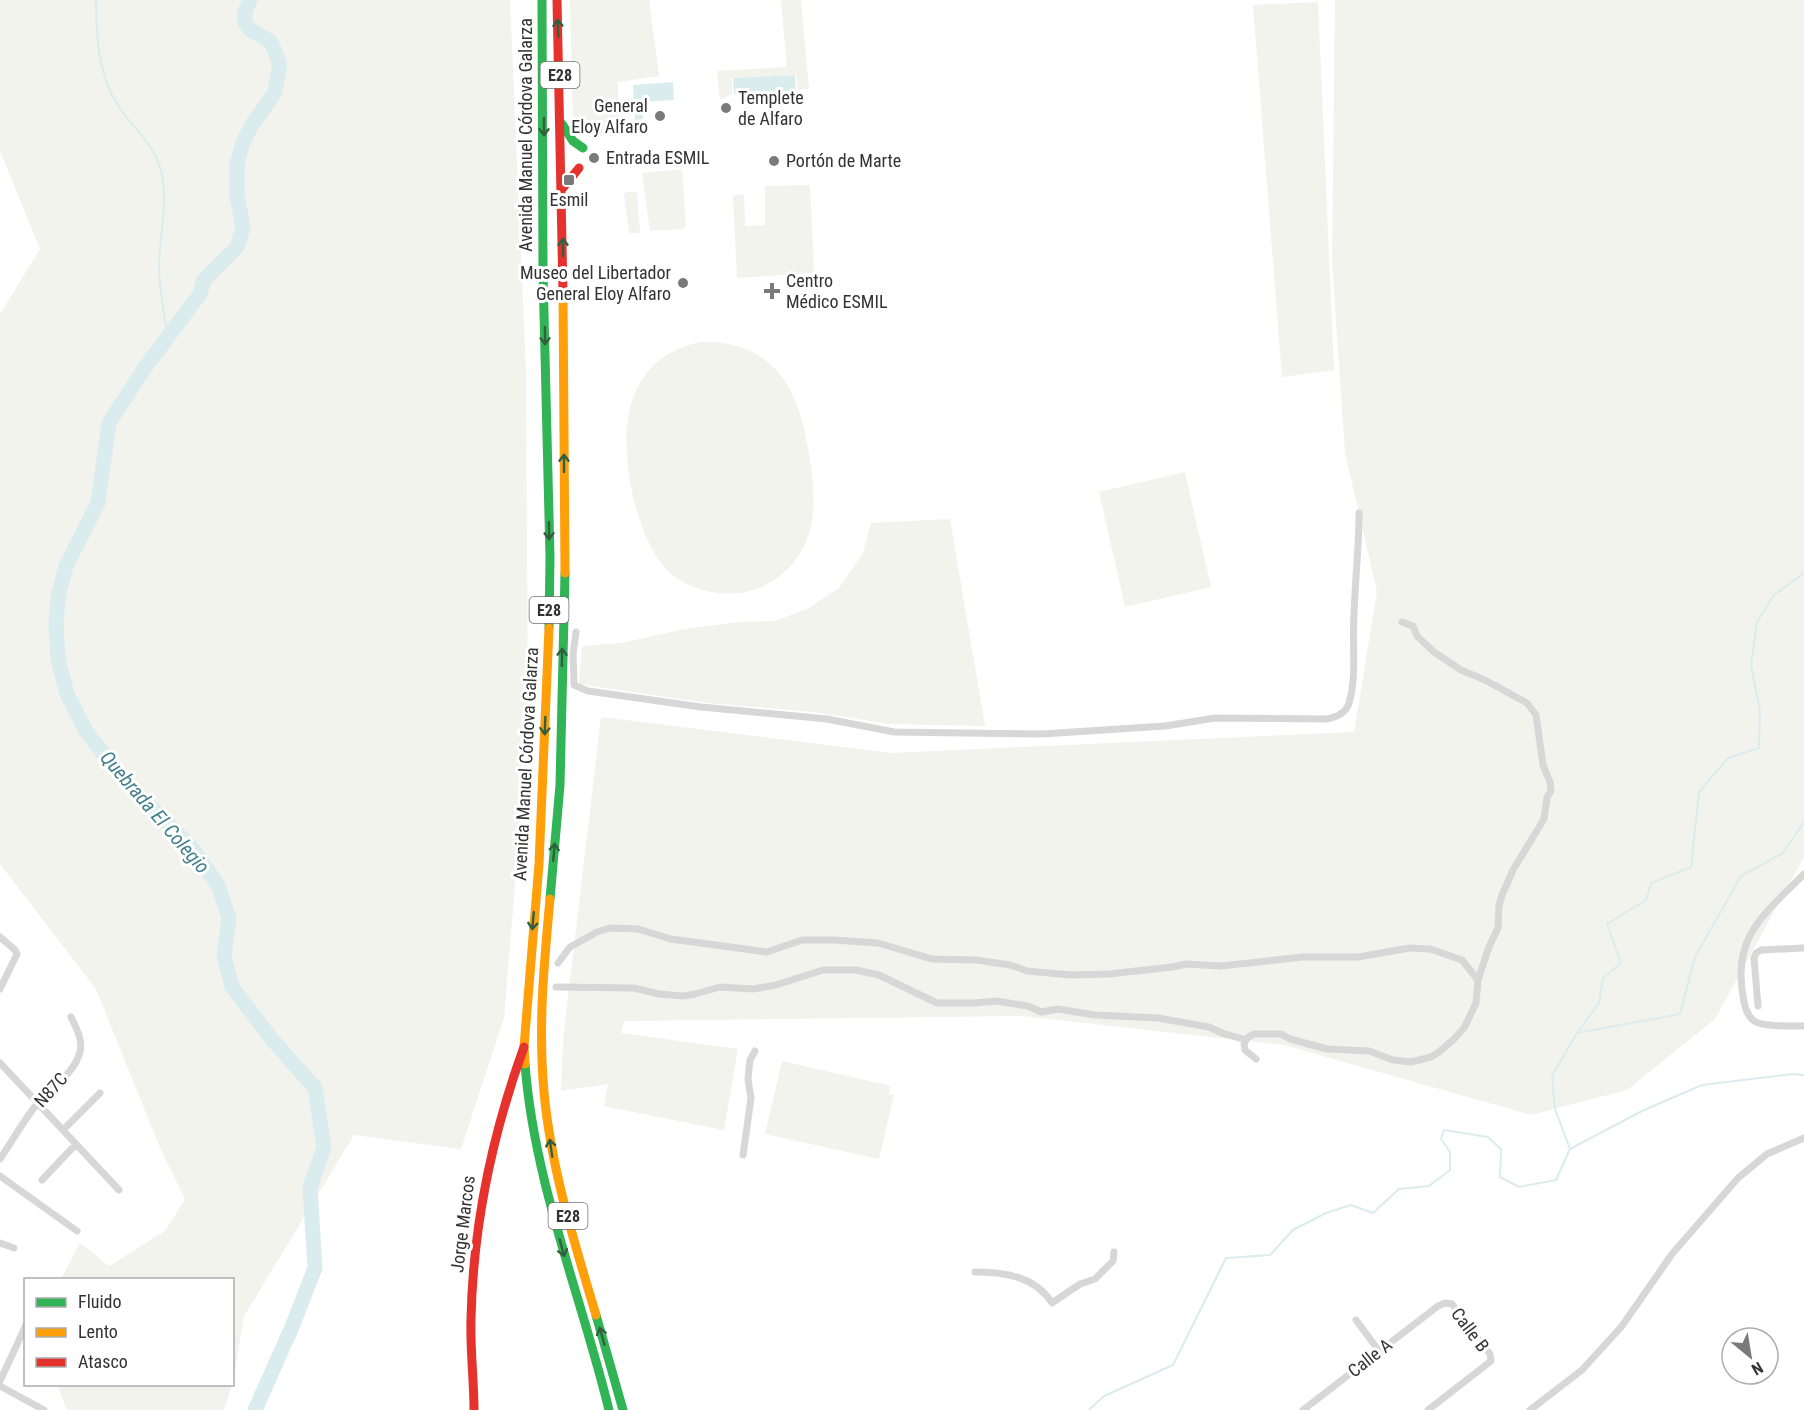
<svg xmlns="http://www.w3.org/2000/svg" width="1804" height="1410" font-family="'Roboto Condensed',sans-serif">
	<rect width="100%" height="100%" fill="#fff"/>
	<!-- green -->
	<path fill="#f1f3ec" d="M0,0H510L526,372L528,725L504,1018L461,1149L354,1135L244,1316L233,1383L232,1280L61,1279L80,1243L109,1266L165,1231L185,1199L161,1150L96,989L0,864V314L40,249L0,151Z
		M570,0H649L659,76L618,82L619,134C600,136 578,144 573,120Z
		M781,0H801L809,89L798,90L796,75L732,78V94L720,100L717,71L787,67Z
		M1335,0H1804V857L1715,1019L1627,1090L1531,1115L1284,1045L1022,1016L624,1021L621,1033L738,1049L724,1130L604,1106L608,1084L561,1091L563,1040L601,717L891,753L1354,732L1377,592L1345,453L1332,263Z
		M1318,2L1334,370L1282,377L1253,5Z
		M682,169L686,227L683,229L650,231L642,173Z
		M810,185L814,269L812,273L737,278L733,196L744,194L745,226L765,225V186Z
		M626,192H637L640,231L638,233H629L624,195Z
		M701,342C728,341 752,347 772,366C794,386 803,419 808,448C816,492 821,542 782,574C772,583 759,589 746,592C718,597 687,590 666,569C650,552 641,525 635,504C618,439 620,358 701,342Z
		M1185,472L1211,587L1125,607L1099,492Z
		M950,519L985,726L890,724L813,712L707,703L579,684L582,646L621,643L685,629L738,622L775,621L807,609L839,588L863,553L871,523Z
		M782,1061L891,1086L889,1094L894,1095L879,1159L765,1134Z
		M57,1385H232L224,1410H67Z"/>
	<!-- water -->
	<path fill="#dbecef" d="M795,75L796,91L734,94L733,78Z
		M673,82L674,100L642,102L643,119L635,120L633,85Z"/>
	<g fill="none" stroke-linecap="round" stroke-linejoin="round">
		<!-- stream -->
		<path stroke="#dbecef" stroke-width="2" d="M96,0C96,35 98,76 119,107C133,128 155,145 161,171C169,203 159,236 159,268C159,290 165,314 167,336
			M1577,1033L1680,1014L1695,957L1741,876L1783,853L1804,822
			M1570,1149L1555,1109L1552,1076L1577,1033L1599,1003L1603,978L1621,963L1607,924L1646,900L1651,883L1691,867L1699,792L1728,758L1759,748L1760,711L1751,665L1757,622L1774,595L1804,573
			M1089,1410L1104,1396L1173,1365L1226,1258L1270,1255L1293,1230L1326,1213L1351,1205L1373,1213L1399,1189L1429,1186L1450,1170V1152L1441,1139L1444,1130L1488,1137L1501,1149L1500,1177L1519,1187L1556,1180L1570,1149L1642,1111L1702,1085L1792,1074L1804,1075"/>
		<!-- river -->
		<path stroke="#dbecef" stroke-width="15" d="M250,0L245,12V23L251,30L271,42L279,62V70L274,94L253,123L243,142L237,164V195L243,227L237,247L204,280L200,294L144,369L109,423L98,503L66,566L58,597L56,625L58,659L67,694L86,731L121,777L193,849L218,885L229,918L224,956L232,987L271,1038L315,1088L324,1147L310,1188L315,1268L292,1327L255,1410"/>
		<!-- street -->
		<path stroke="#d7d7d7" stroke-width="7" d="M576,632L573,654L574,685L588,691L701,707L827,719L894,732L1042,734L1165,726L1215,718L1327,719C1337,717 1346,713 1349,703C1357,678 1352,642 1354,615C1355,581 1359,547 1359,513
			M1804,874C1766,913 1732,935 1743,996C1744,1004 1746,1015 1754,1021C1762,1027 1792,1026 1804,1026
			M0,937L15,950L17,954L0,989
			M558,963L570,947L597,932L610,928L638,929L671,939L767,952L802,940H834L878,943L932,959L976,960L1010,965L1027,971L1071,975L1109,974L1172,967L1186,964L1221,966L1303,957H1358L1410,948L1430,949L1462,960L1478,980
			M556,987L634,988L659,994L683,996L695,994L720,987L753,989L776,985L823,970H856L879,975L937,1003H975L996,1001L1028,1006L1041,1012L1058,1009L1095,1015L1158,1018L1209,1027L1222,1033L1246,1040
			M1758,1006L1754,958L1756,953L1761,950L1804,948
			M1256,1059L1245,1050L1244,1044L1247,1038L1254,1034H1281L1290,1039L1327,1049L1369,1051L1393,1060L1411,1062L1431,1057L1439,1052L1454,1039L1464,1028L1476,1003L1478,980L1489,947L1498,928L1499,906L1502,895L1513,870L1544,819L1547,797L1551,791L1550,782L1543,765L1536,715L1527,703L1485,680L1461,670L1434,652L1417,636L1413,626L1402,622
			M0,1063L119,1190
			M63,1130L100,1093
			M743,1155L751,1098L748,1079L750,1060L755,1051
			M0,1159C12,1141 23,1122 36,1105C49,1088 74,1075 80,1052C83,1039 76,1028 71,1017
			M0,1176L77,1231
			M42,1180L76,1144
			M0,1243L14,1248
			M975,1272C1004,1272 1035,1276 1052,1303L1080,1284L1095,1279L1113,1261L1114,1252
			M1356,1320L1379,1351
			M0,1381L26,1325
			M0,1386L44,1410
			M1303,1410L1438,1306L1445,1303L1452,1304L1490,1354L1491,1361L1428,1410
			M1530,1410L1582,1370L1622,1326L1672,1254L1738,1178L1767,1154L1804,1138"/>
		<!-- fast -->
		<path stroke="#30b455" stroke-width="9" d="M542,0L543,273L550,557L549,628
			M562,124L573,141L583,148
			M550,899L560,785L565,573
			M525,1064C534,1183 581,1295 609,1410
			M596,1315L623,1410"/>
		<!-- slow -->
		<path stroke="#ff9f0a" stroke-width="9" d="M563,293L565,573
			M550,899C544,963 538,1027 544,1092C551,1168 574,1242 596,1315
			M525,1064L524,1047L539,864L549,628"/>
		<!-- jam -->
		<path stroke="#e5322d" stroke-width="9" d="M557,0L563,293
			M562,189L579,168
			M474,1410C474,1380 470,1349 471,1319C473,1225 492,1135 524,1047"/>
	</g>
	<!-- one-way arrows -->
	<defs><path id="oneway-shaft" d="M-6 0H5M1.5-3L5.5 0L1.5 3" fill="none" stroke-width="1.6" stroke-linecap="round" stroke-linejoin="round" transform="scale(1.5)"/></defs>
	<g stroke="#32603f">
		<use href="#oneway-shaft" transform="translate(558 28) rotate(-92)"/>
		<use href="#oneway-shaft" transform="translate(544 127) rotate(90)"/>
		<use href="#oneway-shaft" transform="translate(563 247) rotate(-90)"/>
		<use href="#oneway-shaft" transform="translate(545 336) rotate(89)"/>
		<use href="#oneway-shaft" transform="translate(564 463) rotate(-90)"/>
		<use href="#oneway-shaft" transform="translate(549 531) rotate(89)"/>
		<use href="#oneway-shaft" transform="translate(562 657) rotate(-89)"/>
		<use href="#oneway-shaft" transform="translate(545 726) rotate(92)"/>
		<use href="#oneway-shaft" transform="translate(554 852) rotate(-85)"/>
		<use href="#oneway-shaft" transform="translate(533 921) rotate(95)"/>
		<use href="#oneway-shaft" transform="translate(551 1148) rotate(-98)"/>
		<use href="#oneway-shaft" transform="translate(562 1248) rotate(75)"/>
		<use href="#oneway-shaft" transform="translate(602 1336) rotate(-106)"/>
	</g>
	<!-- markers -->
	<g fill="#7a7a7a" stroke="#fff" stroke-width="2">
		<circle cx="726" cy="108" r="6"/>
		<circle cx="660" cy="116" r="6"/>
		<circle cx="594" cy="158" r="6"/>
		<circle cx="774" cy="161" r="6"/>
		<rect x="563" y="174" width="12" height="12" rx="3"/>
		<circle cx="683" cy="283" r="6"/>
		<path d="M769 282h6v6h6v6h-6v6h-6v-6h-6v-6h6z"/>
	</g>
	<g text-anchor="middle" stroke-width="6" stroke-linejoin="round" paint-order="stroke">
		<!-- shield labels -->
		<g fill="#fff" stroke="#707070" stroke-width="1.5">
			<rect x="540.5" y="62" width="39" height="26" rx="4.5"/>
			<rect x="529.5" y="597" width="39" height="26" rx="4.5"/>
			<rect x="548.5" y="1203" width="39" height="26" rx="4.5"/>
		</g>
		<g font-size="16" font-weight="bold" fill="#333">
			<text x="560" y="81">E28</text>
			<text x="549" y="616">E28</text>
			<text x="568" y="1222">E28</text>
		</g>
		<!-- poi labels -->
		<g font-size="18" fill="#333" stroke="#fff" text-anchor="start">
			<text x="738" y="104">Templete<tspan x="738" dy="21">de Alfaro</tspan></text>
			<text x="648" y="112" text-anchor="end">General<tspan x="648" dy="21">Eloy Alfaro</tspan></text>
			<text x="606" y="164">Entrada ESMIL</text>
			<text x="786" y="167">Portón de Marte</text>
			<text x="569" y="206" text-anchor="middle">Esmil</text>
			<text x="671" y="279" text-anchor="end">Museo del Libertador<tspan x="671" dy="21">General Eloy Alfaro</tspan></text>
			<text x="786" y="287">Centro<tspan x="786" dy="21">Médico ESMIL</tspan></text>
		</g>
		<!-- street labels -->
		<g font-size="18" fill="#333" stroke="#fff">
			<text transform="translate(526 135) rotate(-90)" y="6">Avenida Manuel Córdova Galarza</text>
			<text transform="translate(526 764) rotate(-87)" y="6">Avenida Manuel Córdova Galarza</text>
			<text transform="translate(51 1090) rotate(-48)" y="6">N87C</text>
			<text transform="translate(463 1224) rotate(-83)" y="6">Jorge Marcos</text>
			<text transform="translate(1470 1330) rotate(53)" y="6">Calle B</text>
			<text transform="translate(1370 1358) rotate(-38)" y="6">Calle A</text>
		</g>
		<!-- water labels -->
		<g font-size="20" font-style="italic" fill="#417f8c" stroke="#fff">
			<text transform="translate(155 812) rotate(49)" y="7">Quebrada El Colegio</text>
		</g>
	</g>
	<!-- legend -->
	<rect x="24" y="1278" width="210" height="108" fill="#ffffff" stroke="#adadad" stroke-width="1.5"/>
	<rect x="36" y="1298" width="30" height="9" fill="#30b455" stroke="#adadad" stroke-width="1.5"/>
	<text x="78" y="1308" font-size="18" fill="#333333">Fluido</text>
	<rect x="36" y="1328" width="30" height="9" fill="#ff9f0a" stroke="#adadad" stroke-width="1.5"/>
	<text x="78" y="1338" font-size="18" fill="#333333">Lento</text>
	<rect x="36" y="1358" width="30" height="9" fill="#e5322d" stroke="#adadad" stroke-width="1.5"/>
	<text x="78" y="1368" font-size="18" fill="#333333">Atasco</text>
	<!-- north arrow -->
	<g transform="translate(1750 1356) rotate(150)"><circle r="28" fill="#ffffff" stroke="#adadad" stroke-width="1.5"/>
	<path d="M0-4.5L10 22L0 15L-10 22Z" fill="#7a7a7a"/>
	<text y="-9" font-size="16" font-weight="bold" text-anchor="middle" fill="#333333">N</text>
	</g>
</svg>
